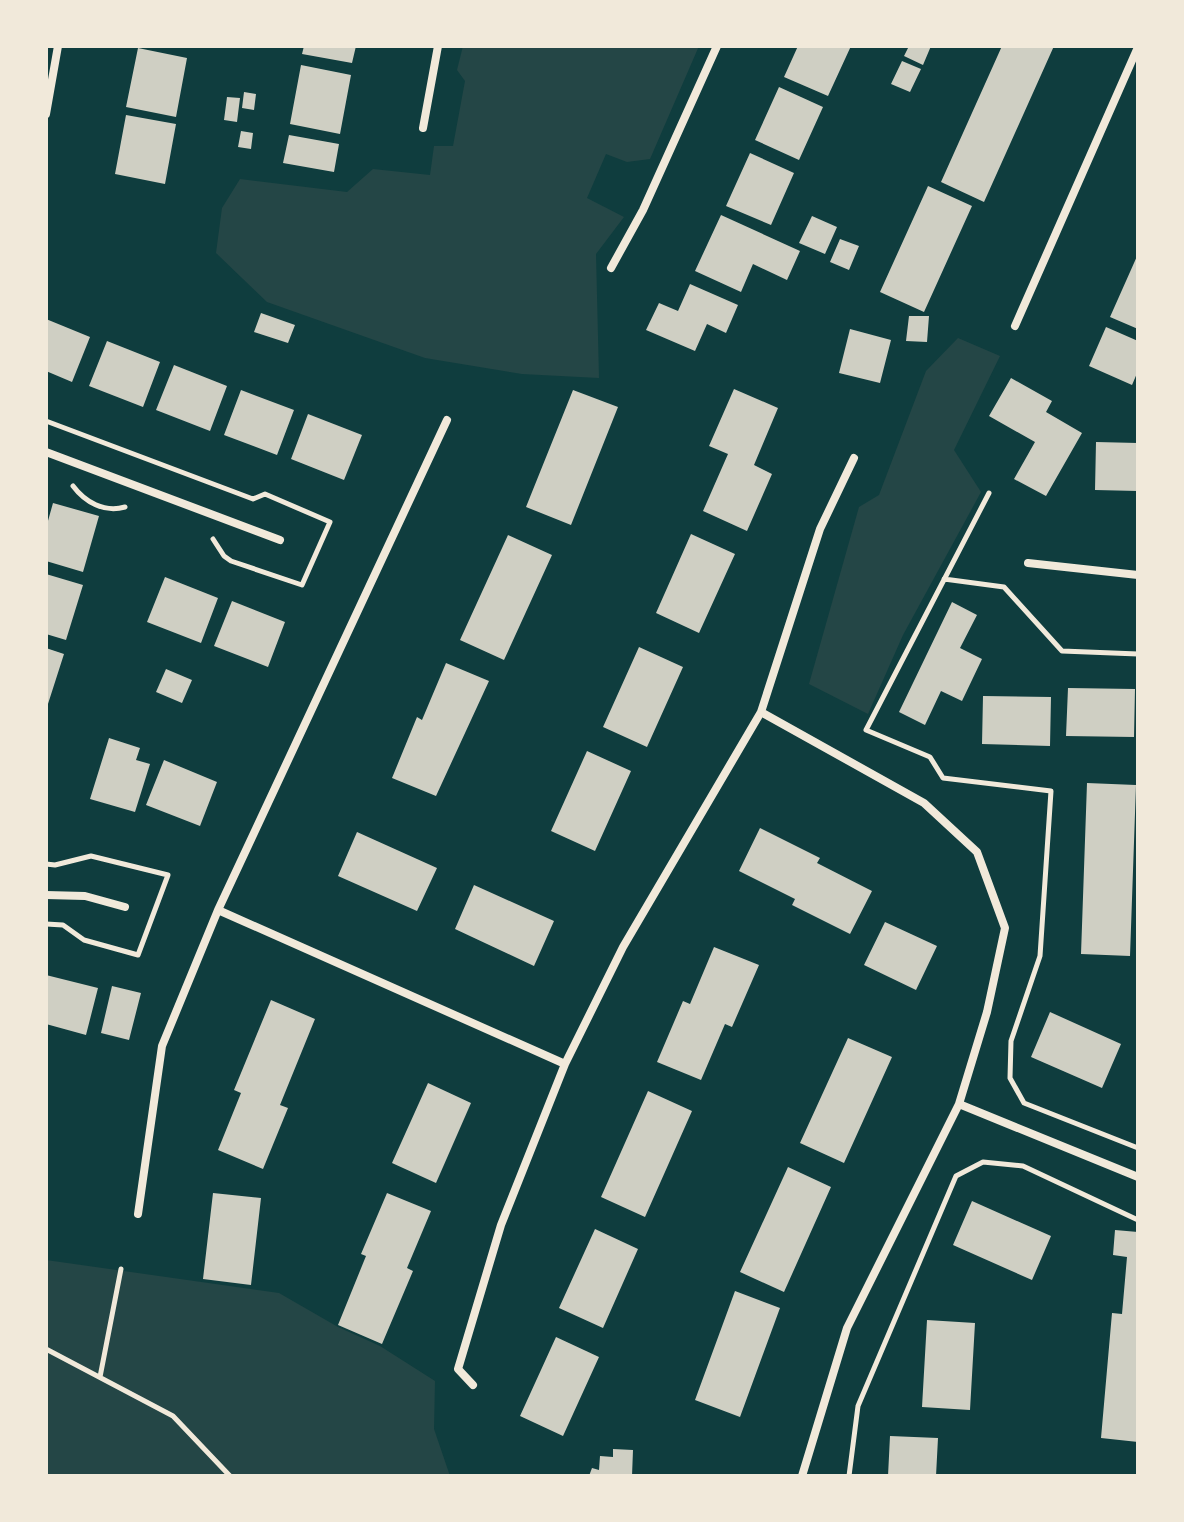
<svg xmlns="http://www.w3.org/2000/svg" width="1184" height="1522" font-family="Roboto,sans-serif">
	<rect width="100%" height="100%" fill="#0f3d3e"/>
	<!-- green -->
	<path fill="#244646" d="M463,46H699L650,159L627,162L606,154L587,198L624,217L596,254L599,378L522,374L425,358L267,302L216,253L222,208L240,179L347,192L373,169L430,175L434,146H453L465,81L457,70Z
		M958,338L1000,356L954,450L981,492L903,635L868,714L809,684L859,507L879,495L926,371Z
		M46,1260L279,1293L338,1327L380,1346L435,1381L434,1429L450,1476H46Z"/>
	<!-- building -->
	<path fill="#cfcfc3" d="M304,46H356L352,63L302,54Z
		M798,46H851L828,96L784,77Z
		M909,46H931L923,65L904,56Z
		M1002,46H1054L984,202L941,182Z
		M138,48L187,58L176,117L126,107Z
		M902,61L921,69L910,92L891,84Z
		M301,65L351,75L340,134L290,124Z
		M779,87L823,107L799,160L755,140Z
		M244,92L256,94L254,110L242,108Z
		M227,97L240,98L237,122L224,120Z
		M126,115L176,124L165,184L115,174Z
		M241,131L253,133L251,149L238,147Z
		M289,135L339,144L334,172L283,163Z
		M750,153L794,173L771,225L726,206Z
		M928,186L972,206L924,312L880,292Z
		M721,215L800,251L787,280L753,264L741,292L695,271Z
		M812,216L837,227L825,254L799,243Z
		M840,239L859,246L849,270L830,262Z
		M1138,254V329L1110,317Z
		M690,284L738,305L726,333L707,324L695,351L646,330L659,303L678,311Z
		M261,313L295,325L288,343L254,332Z
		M909,316H929L927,342L906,341Z
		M46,319L90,337L72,382L46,371Z
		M1106,327L1138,341V371L1132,385L1089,366Z
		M850,329L891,340L880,383L839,373Z
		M107,341L160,362L143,407L89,386Z
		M174,365L227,386L210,431L156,410Z
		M1011,378L1052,401L1046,412L1082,433L1046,496L1014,479L1035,442L989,416Z
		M734,389L778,408L754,465L772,474L747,531L703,511L728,454L709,446Z
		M241,390L294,410L277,455L224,435Z
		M573,390L618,407L571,525L526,507Z
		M308,414L362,435L344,480L291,459Z
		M1096,442L1138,443V491L1095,490Z
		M53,503L99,516L83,572L46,561V528Z
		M691,534L735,554L699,633L656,613Z
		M508,535L552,555L504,660L460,640Z
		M46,574L83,585L66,640L46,634Z
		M165,577L218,598L201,643L147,622Z
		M232,601L285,622L268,667L214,646Z
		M952,602L977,615L960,648L982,659L962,701L941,691L925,725L899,712Z
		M639,647L683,667L647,747L603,727Z
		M46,648L64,654L47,707H46Z
		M446,663L489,681L436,796L392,778L417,717L422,720Z
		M166,669L192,680L182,703L156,692Z
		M1068,688L1135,689L1134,737L1066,736Z
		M983,696L1051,697L1050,746L982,744Z
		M109,738L140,748L136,760L150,764L135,812L90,799Z
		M587,751L631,771L595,851L551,831Z
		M164,760L217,782L200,826L146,805Z
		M1087,783L1136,785L1130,956L1081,954Z
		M760,828L820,858L817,863L872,891L850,934L792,905L795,899L739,871Z
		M357,832L437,868L417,911L338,876Z
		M474,885L554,921L534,966L455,929Z
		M885,922L937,946L916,990L864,965Z
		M714,947L759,965L732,1027L725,1024L701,1080L657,1062L683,1001L690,1004Z
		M46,975L98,988L86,1035L46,1024Z
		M112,986L141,993L129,1040L101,1033Z
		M271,1000L315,1019L280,1105L288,1108L263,1169L218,1150L241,1093L234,1090Z
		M1050,1012L1121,1044L1102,1088L1031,1057Z
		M848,1038L892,1057L844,1163L800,1143Z
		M428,1083L471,1103L436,1183L392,1163Z
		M648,1091L692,1111L645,1217L601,1197Z
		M788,1167L831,1187L784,1292L740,1272Z
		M213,1193L261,1198L251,1285L203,1279Z
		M387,1193L431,1211L407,1268L413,1271L382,1344L338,1325L366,1256L361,1254Z
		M972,1201L1051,1236L1032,1280L953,1245Z
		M595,1229L638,1249L603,1328L559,1308Z
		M1115,1230L1138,1232V1442L1101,1438L1112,1313L1122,1314L1127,1257L1113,1255Z
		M735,1291L780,1308L740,1417L695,1400Z
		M927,1320L975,1323L970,1410L922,1407Z
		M556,1337L599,1357L563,1436L520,1416Z
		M890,1436L938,1438L936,1476H888Z
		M613,1449L633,1450L632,1476H589L592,1468L599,1470L600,1456L613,1457Z"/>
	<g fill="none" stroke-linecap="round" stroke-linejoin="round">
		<!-- path -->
		<path stroke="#f1e9da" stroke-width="5" d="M46,421L253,499L265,494L330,522L302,585L231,561L224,556L213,539
			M73,486C85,502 104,513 125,507
			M989,493L866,730L930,757L943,778L1051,791L1040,956L1011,1041L1010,1078L1024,1103L1138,1148
			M944,579L1004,587L1062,651L1138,654
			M46,864L55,865L91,856L168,875L138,955L84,940L63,925L46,924
			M46,1349L173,1416L230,1476
			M100,1377L121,1269
			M849,1476L858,1406L956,1176L983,1162L1023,1166L1138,1220"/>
		<!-- minor -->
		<path stroke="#f1e9da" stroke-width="8" d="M46,114L58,46
			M423,128L438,46
			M611,268L643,210L717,46
			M1015,326L1138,47
			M46,452L280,540
			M1028,563L1138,575
			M761,712L924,803L977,852L1005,928L987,1012L959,1104L847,1328L802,1476
			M46,895L85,896L125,907
			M218,910L565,1064
			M959,1104L1138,1177
			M138,1214L162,1046L218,910L447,420
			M473,1385L458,1369L501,1225L565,1064L623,947L761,712L820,529L854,458"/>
	</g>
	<!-- border -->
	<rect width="1184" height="1522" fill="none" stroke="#f1e9da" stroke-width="96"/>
</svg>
